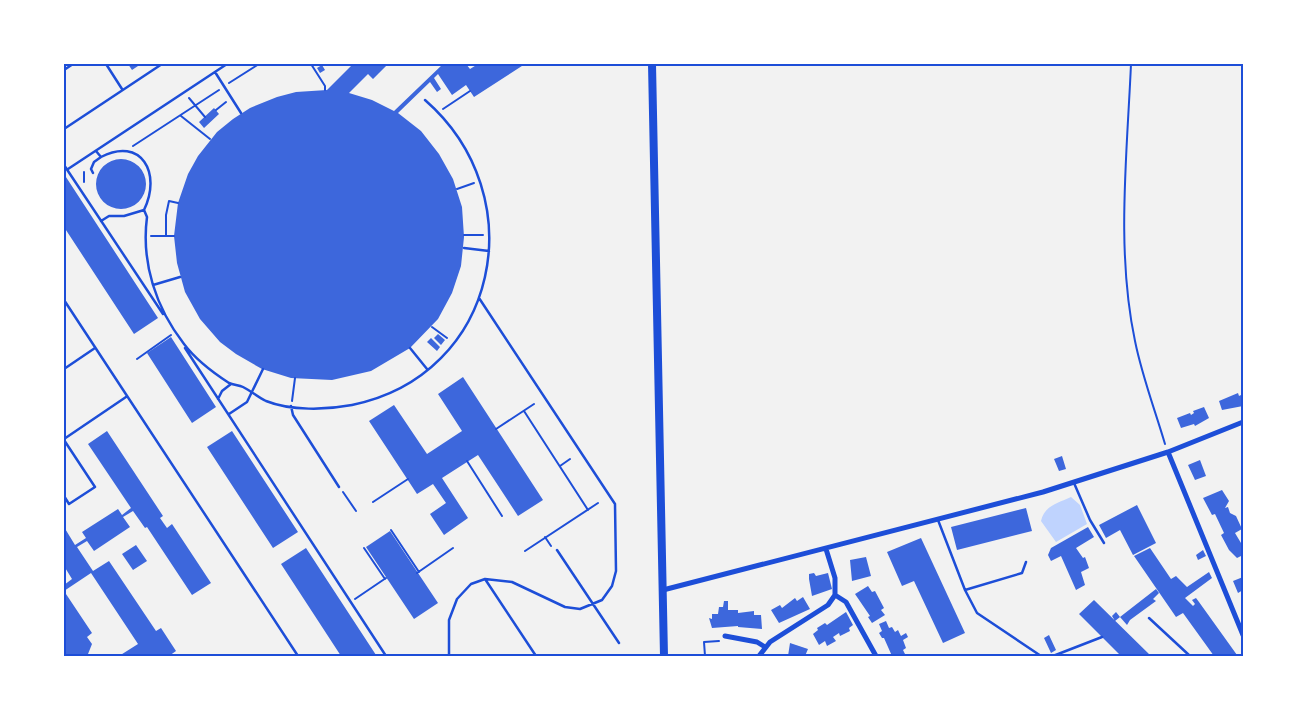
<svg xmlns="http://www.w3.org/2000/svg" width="1307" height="720" font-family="'Open Sans',sans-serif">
	<rect width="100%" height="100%" fill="#f2f2f2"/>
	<!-- water -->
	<path fill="#bfd3fe" d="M1071,497L1080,505L1087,524L1056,542L1041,521C1044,506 1058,503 1071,497Z"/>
	<!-- building -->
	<path fill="#3d67dc" d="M128,64H136L138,66L132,70Z
		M353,64H388L373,79L368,74L349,93L372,100L394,111L443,64H466L470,69L478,64H525L474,97L466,85L452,95L438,74L434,78L441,89L437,92L430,82L398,113L421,131L439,154L453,179L462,207L464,237L461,266L452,293L438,319L410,348L371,371L332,380L291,378L262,369L236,354L220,342L200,319L185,292L177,263L174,236L178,203L188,174L198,156L217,132L233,119L250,108L277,97L296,92L327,90Z
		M322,65L325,70L320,73L317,68Z
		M214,108L219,114L204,128L199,122Z
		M96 184a25 25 0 1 1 50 0a25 25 0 1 1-50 0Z
		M64,174L158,318L134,334L64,227Z
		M438,334L445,340L441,345L434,338Z
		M171,337L216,407L192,423L147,353Z
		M431,338L440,347L437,351L427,342Z
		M463,377L543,500L518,516L478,455L442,478L468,518L444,535L430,514L446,503L433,484L417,494L369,421L394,405L427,454L462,431L438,394Z
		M1238,393L1239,396L1243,394V406L1222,410L1219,401Z
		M1204,407L1209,418L1195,426L1194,424L1181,428L1177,418L1190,413L1191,415L1194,413L1193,411Z
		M107,431L163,516L160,518L167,528L172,524L211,583L192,595L147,527L145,528L133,511L123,517L130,527L94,551L87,541L77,547L93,571L109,561L156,631L161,628L176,651L169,656H119L138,644L91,573L64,591L92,633L87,637L92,644L88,654L90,656H64V585L72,579L64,566V527L75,545L86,538L82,532L118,509L122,515L131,508L88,444Z
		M232,431L298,532L273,548L207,447Z
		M1062,456L1066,469L1059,471L1054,459Z
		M1200,460L1206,476L1195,480L1188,465Z
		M1222,490L1229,501L1225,508L1228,507L1230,513L1236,516L1242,529L1235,533L1241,543H1243V555L1237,558L1229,550L1221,535L1224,533L1215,514L1212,515L1203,498Z
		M1137,505L1156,543L1133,555L1120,530L1106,538L1099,525Z
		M1026,508L1032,531L957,550L951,527Z
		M1088,527L1094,537L1076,548L1083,558L1085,557L1089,568L1081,572L1085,585L1076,590L1061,556L1051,561L1048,555L1051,548Z
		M390,531L438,603L414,619L366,547Z
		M921,538L965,633L943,643L914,581L902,586L887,552Z
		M136,545L147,561L133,570L122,554Z
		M306,548L376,655L373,656H341L281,564Z
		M1150,548L1171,579L1176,576L1187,587L1209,572L1212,578L1185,598L1193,606L1195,604L1192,600L1196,598L1199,602L1237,655L1214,656L1183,613L1176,617L1134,556Z
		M1203,550L1206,556L1198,560L1196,555Z
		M866,557L871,576L852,581L850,560Z
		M814,573L816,576L828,573L832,589L812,596L809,579V574Z
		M1243,577V590L1238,593L1233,581Z
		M868,586L872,592L875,591L884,608L881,610L885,615L872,623L868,617L870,616L855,594Z
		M1156,589L1159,593L1153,599L1156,601L1130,620L1127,625L1120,617Z
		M803,597L810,609L779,623L771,610L780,605L782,608L795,598L797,601Z
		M1094,600L1151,656H1117L1119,654L1079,614Z
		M724,601H728V610H738V613L754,611V615H761L762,629L738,627V626L712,628L709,618L712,619V614H718L719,607H723Z
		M846,612L853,625L849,628L850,631L840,636L839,633L833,637L836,641L827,646L825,641L819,645L813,634L818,630L817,628L825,623L827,625Z
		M1116,612L1120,617L1115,621L1112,616Z
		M886,621L889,628L892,627L895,632L898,630L901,636L906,633L908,637L903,640L906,648L903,650L906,656H892L884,638H882L879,633L882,631L879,624Z
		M1049,635L1056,650L1051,653L1044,638Z
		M790,643L808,649L805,656H788Z"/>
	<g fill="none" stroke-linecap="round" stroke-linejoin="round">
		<!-- path -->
		<path stroke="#1d4ed8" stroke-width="2" d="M311,64L325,86V90
			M1131,64C1127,155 1116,251 1135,341C1142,376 1155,410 1165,444
			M229,83L259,64
			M189,98L205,117
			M443,109L470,91
			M216,110L226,102
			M181,116L210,139
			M133,146L219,90
			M84,182V172
			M457,189L474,183
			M464,235H483
			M151,236H174
			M166,236V215L169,201L178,203
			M432,327L447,338
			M137,359L171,335
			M292,401L295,378
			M524,411L588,510
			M496,429L534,404
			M467,461L502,516
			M560,466L570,459
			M343,492L356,511
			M373,502L408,479
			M391,530L419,572
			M545,537L551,546
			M364,548L385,579
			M525,551L598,503
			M417,573L453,548
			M355,599L386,578
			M705,656L704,642L719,641"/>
		<!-- service -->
		<path stroke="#1d4ed8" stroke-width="2.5" d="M106,64L122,89
			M64,70L73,64
			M215,72L241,113
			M64,129L162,64
			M96,151L101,157C141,136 162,173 144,210L124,216H109L101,221
			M64,165L163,314
			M68,169L227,64
			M93,173L91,169L94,162L101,157
			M144,210L147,217C141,263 156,308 184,344C196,360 212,372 229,383C234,385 239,385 243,387C251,391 258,397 266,401C291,411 326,410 352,405C499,375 535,196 425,100
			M464,248L489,251
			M153,285L180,277
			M64,300L298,656
			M185,348L386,656
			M410,348L427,369
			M64,369L95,348
			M218,399L222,391L231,384
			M291,406L293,415L339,487
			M229,414L247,402L263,369
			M64,439L126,397
			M64,440L95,487L69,504L64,496
			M1074,483L1090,520L1104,543
			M938,520L965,590L1022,573L1026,562
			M557,550L619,643
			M485,579L536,656
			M965,590L977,613L1041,656
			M1149,618L1190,656
			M449,656V620L457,599L471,584L485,579L512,582L565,607L580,609L602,600L612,586L616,571L615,504L479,298
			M1053,656L1102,637"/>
		<!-- minor -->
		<path stroke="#1d4ed8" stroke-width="5" d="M1168,452L1243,635
			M663,590L1043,492L1168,452L1243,422
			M835,595L846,602L876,656
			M725,636L757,642L765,647
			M759,656L770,642L828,605L835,595V578L826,549"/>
		<!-- primary -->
		<path stroke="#1d4ed8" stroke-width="8" d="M652,64L664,656"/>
	</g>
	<!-- border -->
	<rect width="1307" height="720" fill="none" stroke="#ffffff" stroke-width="130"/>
	<rect x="65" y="65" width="1177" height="590" fill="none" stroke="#1d4ed8" stroke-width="2"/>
</svg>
